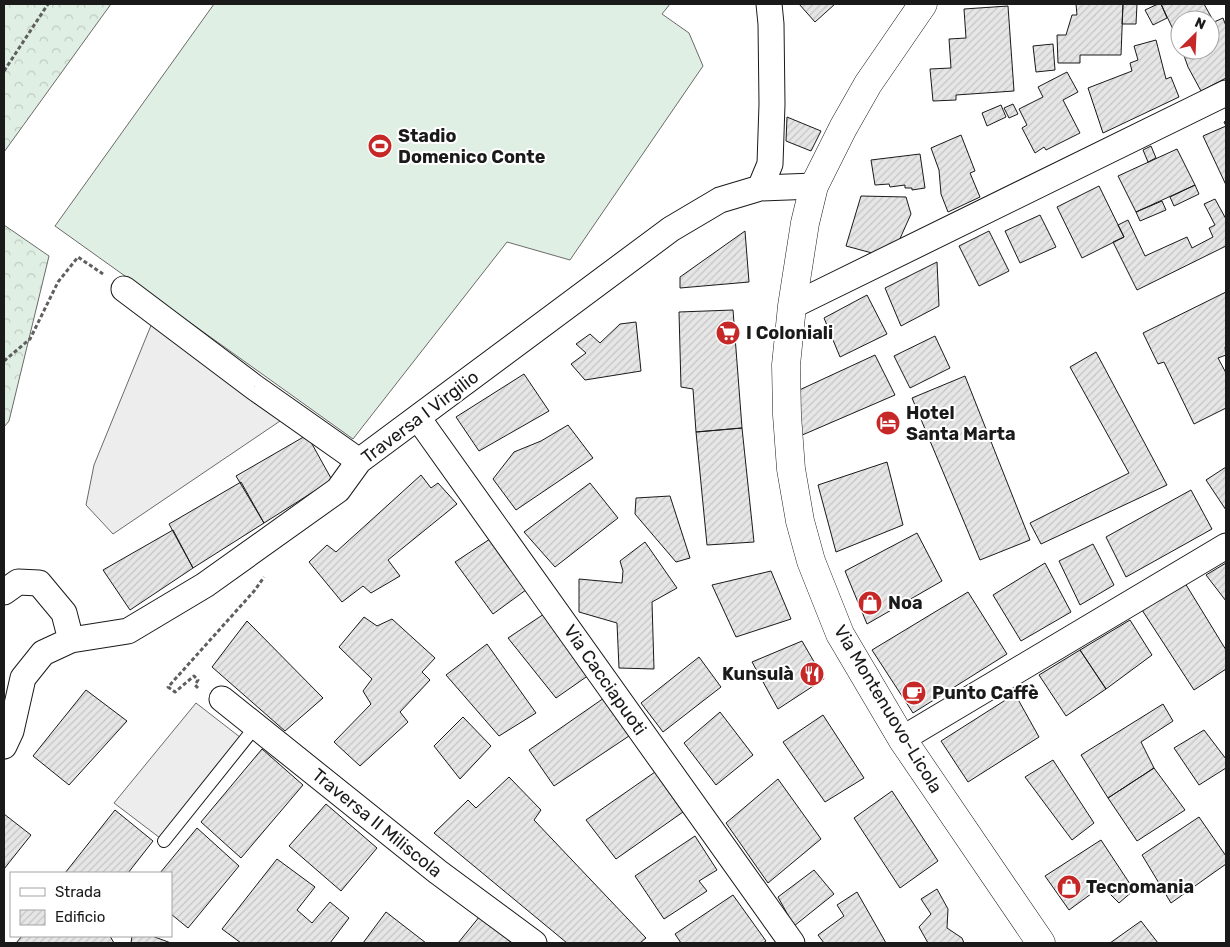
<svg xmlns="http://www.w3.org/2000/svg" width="1230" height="947" font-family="Rubik,sans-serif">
	<defs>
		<pattern id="forest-crowns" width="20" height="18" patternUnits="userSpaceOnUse" patternTransform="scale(1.25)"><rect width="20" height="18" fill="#e0efe3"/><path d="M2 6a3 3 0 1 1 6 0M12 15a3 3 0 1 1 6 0" fill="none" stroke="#c0ccc2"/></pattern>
		<pattern id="building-hatch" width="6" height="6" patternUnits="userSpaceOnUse" patternTransform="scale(1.25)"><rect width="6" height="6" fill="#e6e6e6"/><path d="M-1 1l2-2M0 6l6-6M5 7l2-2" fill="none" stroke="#c5c5c5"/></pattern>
	</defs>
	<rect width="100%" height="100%" fill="#fff"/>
	<!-- forest -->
	<path fill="url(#forest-crowns)" stroke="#6a6a6a" d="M4,4H111L4,152Z
		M4,225L49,256L9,421L4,427Z"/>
	<!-- pitch -->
	<path fill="#e0efe3" stroke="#6a6a6a" d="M214,4H670L662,14L689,33L703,66L570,260L507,242L353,439L55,226Z"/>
	<!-- parking -->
	<path fill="#ededed" stroke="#6a6a6a" d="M154,318L286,417L113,534L86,505L94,465Z
		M196,703L245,741L164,841L114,803Z"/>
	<!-- building -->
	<path fill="url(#building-hatch)" stroke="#1a1a1a" d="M799,4H835L815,22Z
		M1076,4H1123L1121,55H1080V63H1058L1057,35H1066L1072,15H1077Z
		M1123,4H1137L1136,24H1122Z
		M1158,4H1161L1167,18L1153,25L1145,10Z
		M1161,4H1204L1214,22L1223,18L1226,26V78L1201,91L1188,67L1182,50H1210V20H1180V44Z
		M1008,6L1014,91L956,95V100L933,101L930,69L951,68L949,39L966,38L964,9Z
		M1156,40L1166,79L1171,77L1179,97L1103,133L1088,88L1132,71L1130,63L1138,60L1134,46Z
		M1053,44L1055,70L1036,72L1033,46Z
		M1067,72L1078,92L1063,100L1080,133L1046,150L1044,147L1035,153L1022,128L1027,125L1019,109L1043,97L1038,87Z
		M1013,104L1018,114L1009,118L1004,108Z
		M1001,105L1006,117L987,126L982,113Z
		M787,117L821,131L811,151L786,141Z
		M1226,121V185L1203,136L1226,126L1224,122Z
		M961,135L975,171L970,173L980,197L948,212L941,194L939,170L931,148Z
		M1151,146L1156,158L1148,162L1143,150Z
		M1177,149L1195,185L1136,212L1118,176Z
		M920,154L925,188L912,190V188H905V185L890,187L889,184L875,185L871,160Z
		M1195,185L1199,194L1174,206L1170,197Z
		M1099,186L1124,237L1082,258L1057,207Z
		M861,196L906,197L911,214L898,243L872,253L846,246Z
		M1215,199L1226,219V246L1137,290L1113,242L1124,237L1118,225L1128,220L1145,256L1187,237L1192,248L1213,237L1209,228L1215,225L1204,204Z
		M1162,201L1166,210L1140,221L1136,212Z
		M1040,215L1056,247L1020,263L1005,231Z
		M745,231L749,282L680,288V277Z
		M989,231L1009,271L979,286L959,246Z
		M937,262L939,306L901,326L885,288Z
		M1226,292V346L1225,347L1226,355L1218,358L1226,373V408L1194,424L1164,362L1158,364L1143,333Z
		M867,295L887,334L840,357L824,318Z
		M733,310L742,428L696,432L693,389L681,387L679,312Z
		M636,322L641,371L585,380L571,364L586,353L576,344L590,334L600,343L620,324Z
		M935,336L950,368L910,388L894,356Z
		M1096,352L1167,485L1041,544L1030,523L1129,473L1070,367Z
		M875,355L895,395L800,436L795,392Z
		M524,374L549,411L479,451L456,417Z
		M965,376L1030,540L980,560L912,398Z
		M568,425L593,458L516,510L493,479L514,452L541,441Z
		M742,428L754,542L707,545L696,432Z
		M307,435L332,480L264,523L236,476Z
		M887,462L903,525L836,552L818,485Z
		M1226,467V510L1206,480Z
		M421,475L431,488L438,483L457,504L388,560L400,576L371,593L363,586L342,602L309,562L327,545L336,552Z
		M241,482L264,523L193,568L169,524Z
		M590,483L618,518L555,567L524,532Z
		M1191,490L1212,529L1126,577L1106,537Z
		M670,496L690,558L676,562L635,514L636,498Z
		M173,530L193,568L130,610L103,570Z
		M917,533L942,581L867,624L845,571Z
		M493,537L530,587L493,614L455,562Z
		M645,542L677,588L652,602L654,669L619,668L617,623L579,612V579L622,583L623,571L620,561Z
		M1093,544L1114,585L1080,605L1059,561Z
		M1045,563L1071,612L1021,641L993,595Z
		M1226,563V601L1206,575Z
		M771,571L791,619L736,637L712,585Z
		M1185,583L1226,650V669L1194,690L1142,610Z
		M968,592L1007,654L913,713L872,650Z
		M544,614L589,675L556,698L508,638Z
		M364,617L377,626L392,619L435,658L422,672L430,680L400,712L408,722L360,766L334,742L371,704L363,691L372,679L339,647Z
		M1130,620L1152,655L1106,689L1080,650Z
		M247,621L323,698L285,731L212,667Z
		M802,641L824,679L778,709L752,662Z
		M487,644L536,713L499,736L446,675Z
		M1080,650L1106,689L1066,716L1039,675Z
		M699,657L721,687L663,732L641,703Z
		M86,690L127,721L69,785L33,756Z
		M1015,694L1039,737L968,782L941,741Z
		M604,698L629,736L554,786L529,750Z
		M1163,704L1173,721L1141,742L1154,768L1108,798L1081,755Z
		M720,712L753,755L716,785L684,743Z
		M823,715L864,778L825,802L783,742Z
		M463,717L491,746L460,779L434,746Z
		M1204,730L1226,759V768L1199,785L1174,748Z
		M262,749L303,785L241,858L201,822Z
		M1053,760L1094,823L1072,840L1025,777Z
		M1154,768L1185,810L1137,841L1108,798Z
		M655,772L683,812L616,859L586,820Z
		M509,777L541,810L534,820L646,938L640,943H567L434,833L468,800L476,808Z
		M778,779L821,839L768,883L726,823Z
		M892,791L938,861L900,888L854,818Z
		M326,804L377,848L341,891L289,846Z
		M115,810L153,841L128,873H65Z
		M4,814L31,835L4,869Z
		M1199,817L1226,856V864L1171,903L1142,855Z
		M197,828L239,866L188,928L171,914V873H160Z
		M695,836L717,870L699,881L707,891L664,919L635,876Z
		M1101,840L1134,890L1119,903L1102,886L1069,910L1045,876Z
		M277,859L315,887L297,910L312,923L330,902L349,918L330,943H241L222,929Z
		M814,870L834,894L794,926L778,897Z
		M937,889L948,909L947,928L962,938L964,943H928L919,927L931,914L921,899Z
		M857,892L886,943H824L818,935L844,916L837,905Z
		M733,895L766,941L763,943H681L675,934Z
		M386,912L426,943H363Z
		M480,916L512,943H458Z
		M1141,921L1158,943H1110Z
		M22,936H110L114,943H16Z
		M132,936H152L171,943H131Z"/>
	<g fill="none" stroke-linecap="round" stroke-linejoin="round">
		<defs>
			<path id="lane" d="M164,841L256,726"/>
			<path id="street" d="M760,188L770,164L772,104L771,24L769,4
				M124,289L254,387L359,461
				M792,306L1226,93
				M418,418L792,943
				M4,592L18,582L39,583L64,613L71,640
				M222,699L438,872L534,943
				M902,739L1226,546
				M4,746L11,731L23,678L43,653L71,640L128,631L205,585L338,490L359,461L671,229L720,200L760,188L814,186"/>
			<path id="secondary" d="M923,4L868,84L843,128L814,186L805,223L792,306L786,365L787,415L791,469L800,521L811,561L840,634L902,739L1041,943"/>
		</defs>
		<!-- lane casing -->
		<use href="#lane" stroke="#1a1a1a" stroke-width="14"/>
		<!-- street casing -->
		<use href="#street" stroke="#1a1a1a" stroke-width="27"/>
		<!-- secondary casing -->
		<use href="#secondary" stroke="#1a1a1a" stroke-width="29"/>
		<!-- path -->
		<path stroke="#5f5f5f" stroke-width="3" stroke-dasharray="4 2.5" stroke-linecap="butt" d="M4,71L48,4
			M4,361L30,339L58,282L78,257L103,274
			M198,688L195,685L198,680L194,676L175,692L168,687L255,590L264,577"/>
		<!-- lane -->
		<use href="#lane" stroke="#fff" stroke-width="12"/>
		<!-- street -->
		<use href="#street" stroke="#fff" stroke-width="25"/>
		<!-- secondary -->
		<use href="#secondary" stroke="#fff" stroke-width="28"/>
	</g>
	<!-- icons -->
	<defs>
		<symbol id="stadium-disc" viewBox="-11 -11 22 22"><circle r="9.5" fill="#c62828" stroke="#fff"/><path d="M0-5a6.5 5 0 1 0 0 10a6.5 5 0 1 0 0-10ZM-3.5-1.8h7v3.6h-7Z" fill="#fff"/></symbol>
		<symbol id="supermarket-disc" viewBox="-11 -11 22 22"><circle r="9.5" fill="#c62828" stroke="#fff"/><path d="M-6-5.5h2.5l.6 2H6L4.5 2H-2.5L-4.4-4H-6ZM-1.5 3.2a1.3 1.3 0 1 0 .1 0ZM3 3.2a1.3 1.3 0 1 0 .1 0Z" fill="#fff"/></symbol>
		<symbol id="hotel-disc" viewBox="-11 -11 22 22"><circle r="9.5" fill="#c62828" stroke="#fff"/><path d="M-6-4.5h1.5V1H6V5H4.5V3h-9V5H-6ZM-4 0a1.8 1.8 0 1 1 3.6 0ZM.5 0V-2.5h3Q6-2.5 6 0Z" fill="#fff"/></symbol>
		<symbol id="shop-disc" viewBox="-11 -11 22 22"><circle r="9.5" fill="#c62828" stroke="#fff"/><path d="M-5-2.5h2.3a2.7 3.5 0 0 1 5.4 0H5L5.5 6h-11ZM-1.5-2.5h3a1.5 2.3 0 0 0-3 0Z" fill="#fff"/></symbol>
		<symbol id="restaurant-disc" viewBox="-11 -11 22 22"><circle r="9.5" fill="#c62828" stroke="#fff"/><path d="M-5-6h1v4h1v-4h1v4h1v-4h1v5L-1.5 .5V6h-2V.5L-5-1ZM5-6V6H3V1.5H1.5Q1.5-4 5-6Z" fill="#fff"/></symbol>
		<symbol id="cafe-disc" viewBox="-11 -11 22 22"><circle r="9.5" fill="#c62828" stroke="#fff"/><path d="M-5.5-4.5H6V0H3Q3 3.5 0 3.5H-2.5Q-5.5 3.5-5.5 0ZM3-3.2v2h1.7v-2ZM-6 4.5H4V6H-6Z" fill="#fff"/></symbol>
	</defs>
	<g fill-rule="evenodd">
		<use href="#stadium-disc" x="366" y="132" width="28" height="28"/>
		<use href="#supermarket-disc" x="714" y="319" width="28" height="28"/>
		<use href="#hotel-disc" x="874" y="409" width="28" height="28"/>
		<use href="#shop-disc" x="856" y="589" width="28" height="28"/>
		<use href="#restaurant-disc" x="798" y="660" width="28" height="28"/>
		<use href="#cafe-disc" x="900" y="679" width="28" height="28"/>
		<use href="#shop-disc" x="1055" y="873" width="28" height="28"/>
	</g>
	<g text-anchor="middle" stroke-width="4" stroke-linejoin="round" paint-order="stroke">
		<!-- poi labels -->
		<g font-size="18" font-weight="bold" fill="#1a1a1a" stroke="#fff" text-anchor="start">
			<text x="398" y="142">Stadio<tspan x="398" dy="21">Domenico Conte</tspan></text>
			<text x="746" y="339">I Coloniali</text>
			<text x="906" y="419">Hotel<tspan x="906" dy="21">Santa Marta</tspan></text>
			<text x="888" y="609">Noa</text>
			<text x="794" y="680" text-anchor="end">Kunsulà</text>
			<text x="932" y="699">Punto Caffè</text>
			<text x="1086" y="893">Tecnomania</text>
		</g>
		<!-- street labels -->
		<g font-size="18" fill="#1a1a1a" stroke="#fff">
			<text transform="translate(420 417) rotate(-37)" y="6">Traversa I Virgilio</text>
			<text transform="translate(605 680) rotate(55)" y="6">Via Cacciapuoti</text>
			<text transform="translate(888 709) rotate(59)" y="6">Via Montenuovo-Licola</text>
			<text transform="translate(377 823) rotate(39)" y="6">Traversa II Miliscola</text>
		</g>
	</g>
	<!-- border -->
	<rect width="1230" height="947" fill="none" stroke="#1a1a1a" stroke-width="10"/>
	<!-- legend -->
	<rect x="10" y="872" width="162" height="65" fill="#ffffff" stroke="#a3a3a3"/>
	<rect x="20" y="888" width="25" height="8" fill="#ffffff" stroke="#a3a3a3"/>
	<text x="55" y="897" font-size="15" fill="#1a1a1a">Strada</text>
	<rect x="20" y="910" width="25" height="15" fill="url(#building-hatch)" stroke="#a3a3a3"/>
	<text x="55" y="922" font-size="15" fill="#1a1a1a">Edificio</text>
	<!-- north arrow -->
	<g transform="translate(1195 35) rotate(24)"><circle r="24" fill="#ffffff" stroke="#a3a3a3"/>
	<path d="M0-4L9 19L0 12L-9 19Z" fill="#c62828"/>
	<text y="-8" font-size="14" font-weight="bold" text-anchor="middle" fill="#1a1a1a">N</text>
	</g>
</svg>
